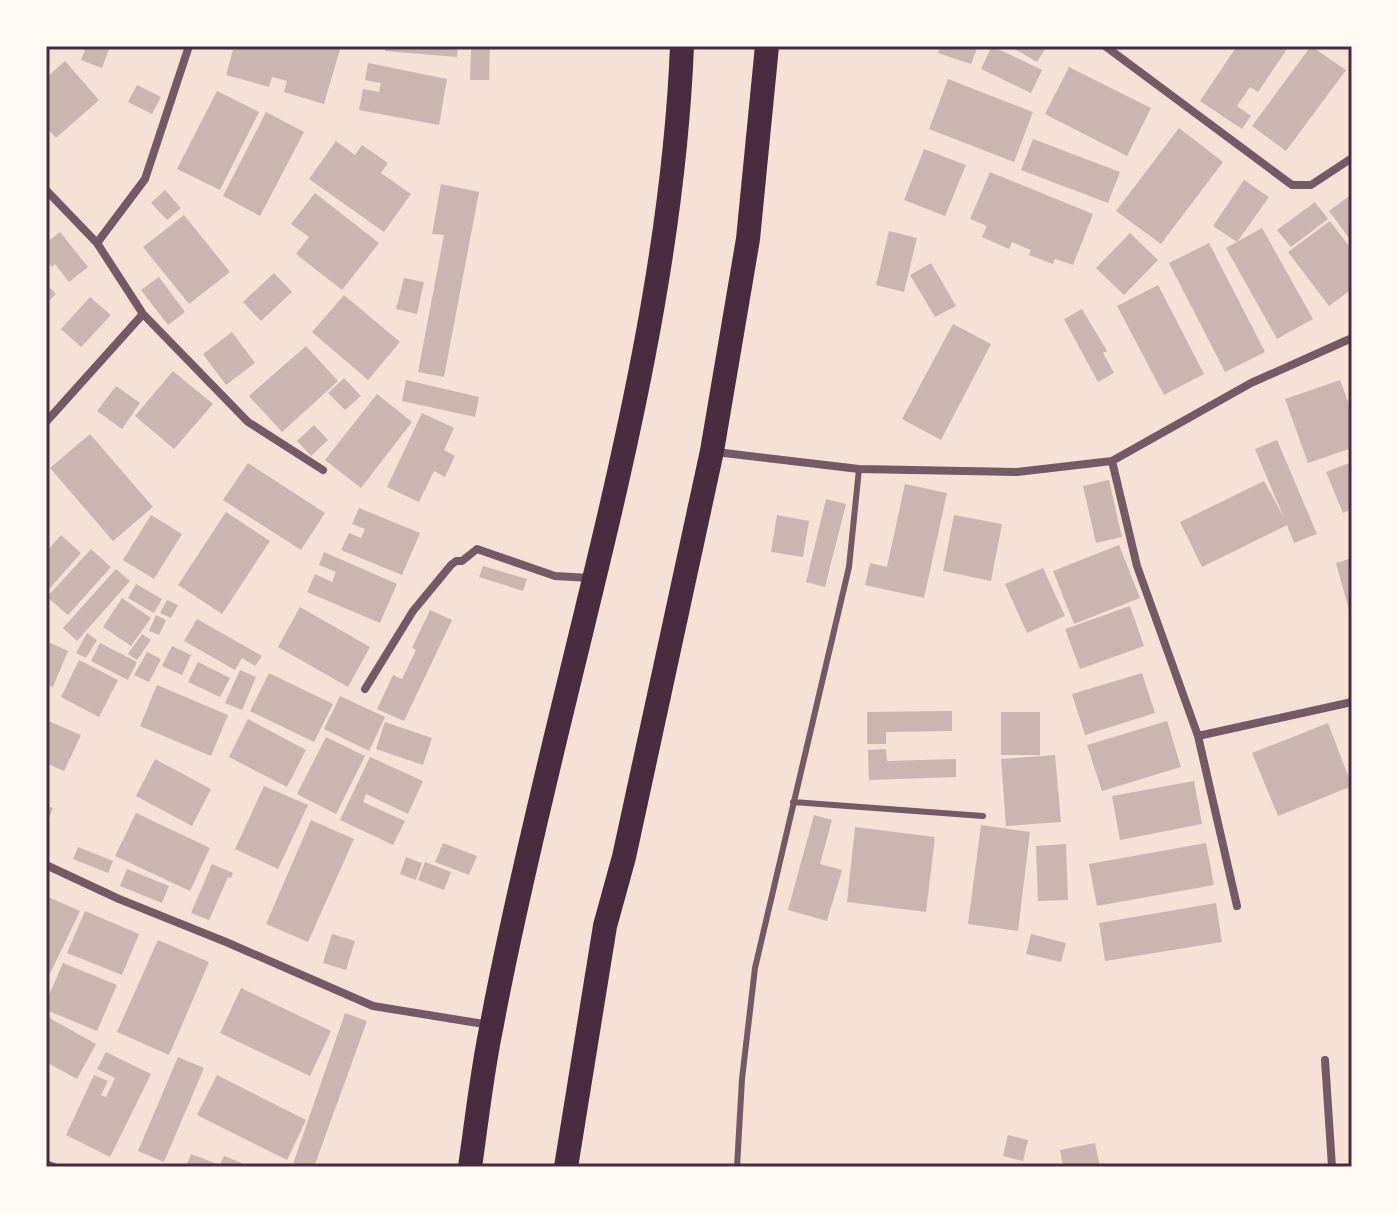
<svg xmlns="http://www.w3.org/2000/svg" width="1398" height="1213" font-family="Karla,sans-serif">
	<rect width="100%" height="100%" fill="#f7e1d7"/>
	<!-- building -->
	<path fill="#ccb4b1" d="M76,46H110L102,68L81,60L85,50Z
		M234,46H341L324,104L284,92L287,81L272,77L269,87L226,75Z
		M385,46H458L457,57L385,51Z
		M471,46H490L489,80H470Z
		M941,46H978L971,64L938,53Z
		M992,46L1042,70L1031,93L981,69Z
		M1010,46H1047L1037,62Z
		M1237,46H1289L1258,92L1250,87L1237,106L1251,116L1242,129L1200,101Z
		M1311,46L1346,70L1286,151L1252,126Z
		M65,61L99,100L56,138L46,127V78Z
		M368,63L447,79L439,125L359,110L363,89L379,92L381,83L365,80Z
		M1069,67L1151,108L1127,156L1045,114Z
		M948,79L1033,112L1014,162L929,129Z
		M137,85L161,97L152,114L128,102Z
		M217,91L259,112L220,190L177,169Z
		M266,112L304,132L260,216L223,196Z
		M1179,128L1223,162L1161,244L1116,211Z
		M1033,139L1120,172L1108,203L1021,170Z
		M336,141L355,155L362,145L388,163L381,173L411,194L384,232L309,179Z
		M924,149L966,165L945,216L904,200Z
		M990,172L1093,214L1073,265L1055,259L1053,264L1029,255L1031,250L1012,242L1009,249L982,237L987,226L970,219Z
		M1244,180L1269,197L1237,242L1213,226Z
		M441,184L479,192L444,377L418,372L444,235L432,234Z
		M165,190L181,208L167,220L151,203Z
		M315,193L379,243L342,290L296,254L309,237L291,224Z
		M1352,194V242L1329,211Z
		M1315,202L1328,219L1291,247L1277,230Z
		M184,215L230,272L189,304L143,247Z
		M1330,221L1352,250V289L1329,306L1288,252Z
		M1262,228L1313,319L1277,339L1226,248Z
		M889,231L917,238L904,292L876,285Z
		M60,232L88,267L69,282L55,264L52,267L46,260V243Z
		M1130,233L1158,260L1124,295L1096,268Z
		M1209,243L1265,352L1225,372L1169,263Z
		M931,263L956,306L935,317L910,275Z
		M274,273L292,292L261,321L243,302Z
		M159,277L185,312L168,325L141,290Z
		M404,278L424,282L417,314L396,309Z
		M46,284L56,294L46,304Z
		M1158,285L1204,374L1164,395L1117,306Z
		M344,295L400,342L368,380L312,332Z
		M90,297L111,315L81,347L61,329Z
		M1082,309L1107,351L1103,353L1114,373L1098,382L1064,319Z
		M953,324L991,344L941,440L902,419Z
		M232,332L255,363L226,385L203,354Z
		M306,346L338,381L282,432L249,396Z
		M173,371L213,404L174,449L135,416Z
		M344,378L361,396L345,410L328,393Z
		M406,380L479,397L475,417L402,401Z
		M1340,380L1352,413V448L1308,463L1285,399Z
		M116,386L140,403L122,429L97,411Z
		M377,394L412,422L361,488L325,460Z
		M422,413L454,428L444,450L455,456L445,477L434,471L419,502L387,487Z
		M314,425L328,440L311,456L297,441Z
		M90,434L153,507L113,541L50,468Z
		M1277,440L1317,534L1294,543L1287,525L1202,567L1180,522L1264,481L1284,518L1255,449Z
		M1352,462V509L1343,513L1326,472Z
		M248,463L325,513L301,550L223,500Z
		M1109,480L1122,537L1096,543L1083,486Z
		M905,484L947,493L924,598L865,585L870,563L887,567Z
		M826,499L846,504L825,587L806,582Z
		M359,508L420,533L402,575L341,550L349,533L361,538L365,529L352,524Z
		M226,512L270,541L222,614L178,585Z
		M151,515L182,534L154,579L123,560Z
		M777,515L809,521L803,557L771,552Z
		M954,515L1002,524L991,581L943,571Z
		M61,535L81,553L50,588L46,584V552Z
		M1119,545L1140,598L1074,624L1053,571Z
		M91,549L111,567L68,615L47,597Z
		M324,552L397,584L380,623L307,592L315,574L332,582L336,572L319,565Z
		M1352,558V617H1351L1336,563Z
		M483,566L527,579L523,591L479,577Z
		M1043,568L1065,616L1027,633L1005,584Z
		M116,569L130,581L77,641L63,628Z
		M136,584L162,599L154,613L128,598Z
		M122,598L151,618L131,646L103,627Z
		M167,600L178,605L171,618L160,613Z
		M1130,606L1144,646L1080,669L1065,629Z
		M300,607L370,647L348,687L278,647Z
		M430,610L452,620L404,721L377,709L393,675L402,679L416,650L412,648Z
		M156,615L166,620L159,635L149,631Z
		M197,619L262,656L255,666L242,658L235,670L184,641Z
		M87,633L97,640L86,658L76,653Z
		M142,634L151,640L137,660L128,654Z
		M46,641L68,651L53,687L46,684Z
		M100,643L137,662L128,680L91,661Z
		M172,646L191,655L182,675L162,666Z
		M147,652L161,659L149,682L134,675Z
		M79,660L118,680L99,717L61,697Z
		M198,662L230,678L220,697L188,682Z
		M240,670L256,677L242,710L225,703Z
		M269,673L333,704L314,742L250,711Z
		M1142,673L1155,713L1085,735L1072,694Z
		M157,685L228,715L211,756L140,726Z
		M340,696L385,717L369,751L324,729Z
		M952,711V731L886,732V744H867V712Z
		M1001,712H1040V755H1001Z
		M248,719L306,750L287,787L229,757Z
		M46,720L81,735L64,771L46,763Z
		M1167,721L1181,767L1102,791L1087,745Z
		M385,722L432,738L423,765L376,749Z
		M1328,723L1352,786L1278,816L1252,753Z
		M326,737L365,756L336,814L297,794Z
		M886,749L887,761L956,759V777L869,780L868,750Z
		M1055,755L1061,822L1006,826L1001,759Z
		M370,757L423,781L408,814L366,794L363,802L405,821L393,845L340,820Z
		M155,759L211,789L192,826L136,796Z
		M1194,781L1202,824L1120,840L1112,796Z
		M264,786L308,805L278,869L235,849Z
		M46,806L53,808L46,826Z
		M136,813L210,848L190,891L115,856Z
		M814,815L832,820L820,864L842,870L827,921L788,910Z
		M311,820L354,839L308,942L266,924Z
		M981,825L1030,832L1018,931L968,924Z
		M855,827L935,837L926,912L847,902Z
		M443,843L477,856L469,875L435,862Z
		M1206,843L1214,885L1097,906L1089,864Z
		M1066,844L1068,900L1038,901L1036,846Z
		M78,847L113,861L108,873L73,859Z
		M406,857L422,863L416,880L400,874Z
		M425,862L451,872L444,890L418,880Z
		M212,864L233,873L231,878L228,877L209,920L191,913Z
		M127,869L169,886L162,903L120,886Z
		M46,896L80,911L46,982Z
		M1216,903L1222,942L1105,961L1099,923Z
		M85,911L139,934L122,975L67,953Z
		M332,934L355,941L346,970L323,963Z
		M1031,934L1066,943L1061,962L1026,954Z
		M158,940L209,962L169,1055L117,1032Z
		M63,963L117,985L97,1031L46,1010V1002Z
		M241,988L331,1031L310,1076L220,1033Z
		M345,1013L367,1021L314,1167H292Z
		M46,1016L96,1044L77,1079L46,1062Z
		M106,1052L151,1074L110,1157L66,1135L94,1075L108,1081L101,1095L106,1097L115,1078L97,1069Z
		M178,1057L204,1068L164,1162L138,1151Z
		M217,1075L306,1120L287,1160L197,1115Z
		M1008,1135L1028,1140L1023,1161L1003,1156Z
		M1095,1143L1100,1167H1063L1060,1150Z
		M191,1154L220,1165L224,1156L242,1163L240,1167H186Z"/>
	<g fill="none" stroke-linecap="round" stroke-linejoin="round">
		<!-- service -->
		<path stroke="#755966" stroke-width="6" d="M793,802L983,816
			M737,1167L742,1079L755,968L849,567L859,469"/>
		<!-- minor -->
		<path stroke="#755966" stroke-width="8" d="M1105,46L1292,185H1311L1352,158
			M46,190L97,243L143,314L248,422L323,470
			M97,243L145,179L189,46
			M46,422L143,314
			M716,452L859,469L1017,472L1112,461L1251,383L1352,338
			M1112,461L1137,566L1198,736L1237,906
			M365,689L413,611L451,565L456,561H462L477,549L555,576L591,578
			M1198,736L1352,702
			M46,865L119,899L226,942L373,1006L490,1025
			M1325,1060L1332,1167
			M46,1164L54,1167"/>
		<!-- motorway -->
		<path stroke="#4a2c40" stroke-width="24" d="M470,1167C477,1119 482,1071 492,1024C507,943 526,862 545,782C602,540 672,296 682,46
			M566,1167L605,926L624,857L712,451L748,239L767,46"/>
	</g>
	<!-- border -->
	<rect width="1398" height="1213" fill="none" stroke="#fffaf5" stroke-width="96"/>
	<rect x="48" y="48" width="1302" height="1117" fill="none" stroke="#4a2c40" stroke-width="3"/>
</svg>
